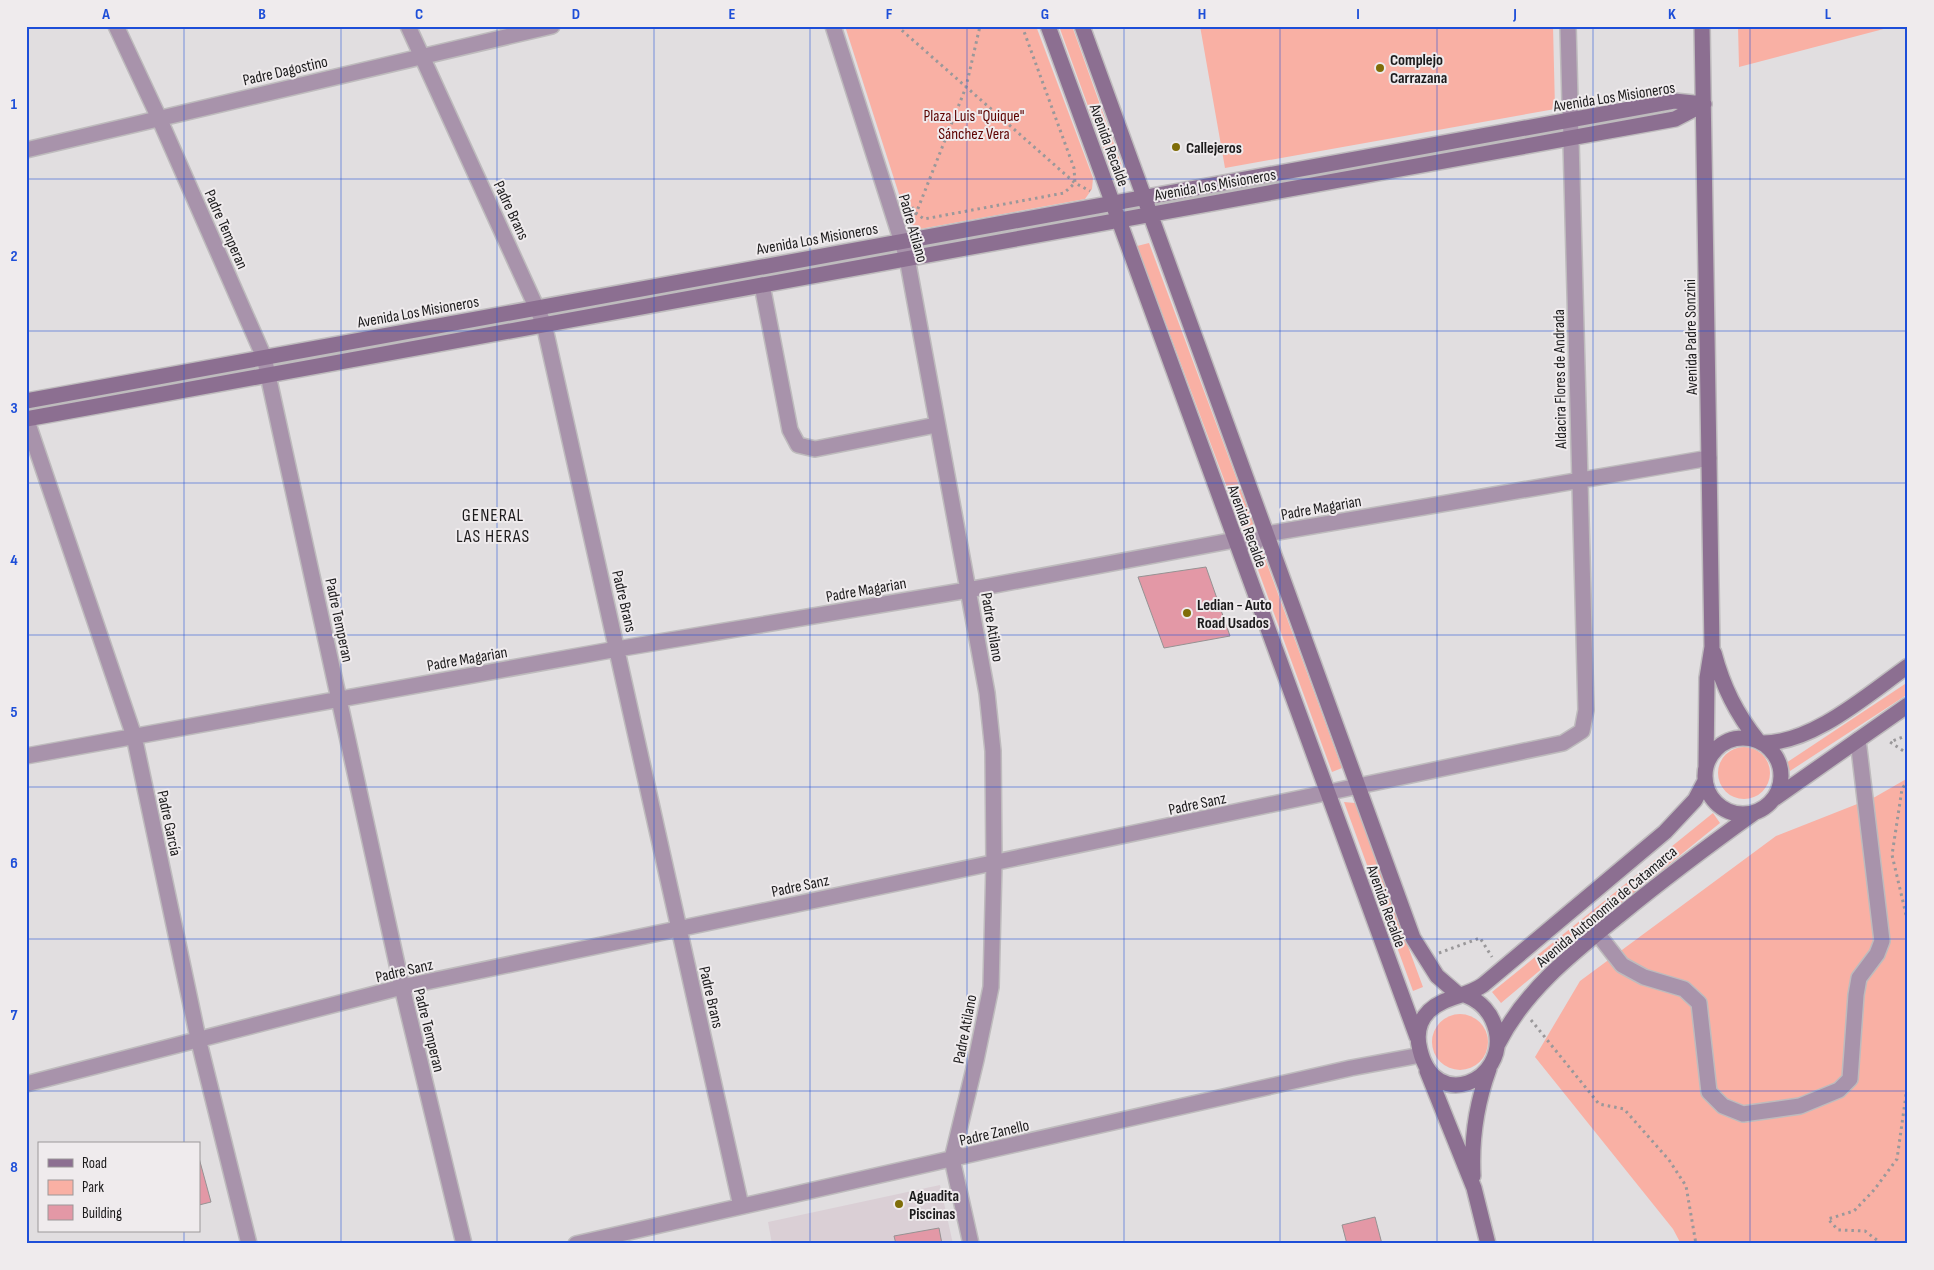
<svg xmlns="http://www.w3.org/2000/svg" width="1934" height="1270" font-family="'Sofia Sans Condensed',sans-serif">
	<rect width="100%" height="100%" fill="#e1dee0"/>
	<!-- built -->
	<path fill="#dacfd5" d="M940,1185L953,1244H772L768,1222Z"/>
	<!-- green -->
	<path fill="#f9b0a4" d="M845,26H1036L1093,178L1092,189L1085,199L920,229L910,224L906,216Z
		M1059,26H1072L1125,175L1114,178Z
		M1200,26H1553L1555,109L1225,168Z
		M1738,26H1895L1739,67Z
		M1149,243L1256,531L1254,535L1249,537L1244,533L1137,246Z
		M1263,553L1342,768L1332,772L1253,556Z
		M1908,682V694L1790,771L1786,763Z
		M1718 773a26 26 0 1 1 52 0a26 26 0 1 1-52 0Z
		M1908,778V1244H1681L1673,1229L1535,1057L1580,981L1776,836L1875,797Z
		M1344,802L1355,803L1423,987L1413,991Z
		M1713,813L1720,823L1605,916L1501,1003L1492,992Z
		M1432 1042a28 28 0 1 1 56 0a28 28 0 1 1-56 0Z"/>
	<!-- building -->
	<path fill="#e398a6" stroke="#969293" d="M1206,567L1230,636L1164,648L1138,577Z
		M199,1158L211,1202L199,1205Z
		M1375,1217L1382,1244H1347L1342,1225Z
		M939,1228L942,1244H896L894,1236Z"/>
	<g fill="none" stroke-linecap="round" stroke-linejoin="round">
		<defs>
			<path id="street" d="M116,26L159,118L264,357L402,987L464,1244
				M408,26L544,324L741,1206
				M833,26L907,258L987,693L993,751L994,863L991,987L976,1060L952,1159L971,1244
				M26,150L552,26
				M762,285L790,430L798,445L815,449L936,425
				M26,418L134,736L198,1038L249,1244
				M26,756L617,649L968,590L1235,540L1253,544L1267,534L1709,458
				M1597,933L1622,965L1644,977L1684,989L1699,1003L1709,1092L1723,1106L1743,1114L1800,1106L1839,1090L1850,1079L1856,995L1859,978L1877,954L1882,941L1858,740
				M26,1084L402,987L1563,743L1582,731L1586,710L1568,26
				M576,1244L1351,1068L1421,1055"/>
			<path id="secondary" d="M1048,26L1417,1037
				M1082,26L1413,938L1437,976L1459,995
				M1702,26L1712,647L1707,678L1706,768
				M26,401L1674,101L1704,104
				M26,419L1675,119L1704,104
				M1714,653C1723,687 1736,713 1758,741
				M1705 776a38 38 0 1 1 76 0a38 38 0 1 1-76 0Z
				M1763,743C1813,743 1867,695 1908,666
				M1775,798L1908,705
				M1465,995C1481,1001 1492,1014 1496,1030C1508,1081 1435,1113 1420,1050C1416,1035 1418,1022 1429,1011C1445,996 1466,997 1483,985L1665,832L1695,800L1705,781
				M1498,1044C1525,990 1574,952 1620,915C1664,879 1708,846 1754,813
				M1427,1071L1474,1188L1488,1244
				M1473,1176C1471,1138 1476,1105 1489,1069"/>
		</defs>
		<!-- street casing -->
		<use href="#street" stroke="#bebbbd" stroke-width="18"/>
		<!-- secondary casing -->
		<use href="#secondary" stroke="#bebbbd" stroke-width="18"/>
		<!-- path -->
		<path stroke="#9a989a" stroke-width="3" stroke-dasharray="2.5 4" stroke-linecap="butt" d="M897,26L1075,183L1090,191
			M908,202L917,214L924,219L1064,193L1075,183L1074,168L1022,26
			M913,221L966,87L980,26
			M1908,735L1890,742L1908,754
			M1908,780L1902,789L1892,855L1908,923
			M1439,953L1480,938L1492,957
			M1531,1020L1599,1104L1624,1109L1669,1160L1686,1186L1696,1244
			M1882,1244L1865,1231L1838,1230L1828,1219L1854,1211L1874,1190L1897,1159L1908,1081"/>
		<!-- street -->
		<use href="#street" stroke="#a893ab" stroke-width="15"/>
		<!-- secondary -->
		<use href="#secondary" stroke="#8c6f91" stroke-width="15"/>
	</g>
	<!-- grid -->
	<path fill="none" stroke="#1d4ed8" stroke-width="1" stroke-opacity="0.55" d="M184,26V1144M341,26V1244M497,26V1244M654,26V1244M810,26V1244M967,26V1244M1124,26V1244M1280,26V1244M1437,26V1244M1593,26V1244M1750,26V1244M26,179H1908M26,331H1908M26,483H1908M26,635H1908M26,787H1908M26,939H1908M26,1091H1908M184,1231V1244"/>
	<!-- markers -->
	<g fill="#7f6d08" stroke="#efebed" stroke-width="2">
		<circle cx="1380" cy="68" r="5"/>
		<circle cx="1176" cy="147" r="5"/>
		<circle cx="1187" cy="613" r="5"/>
		<circle cx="899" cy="1204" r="5"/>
	</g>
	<g text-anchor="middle" stroke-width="4" stroke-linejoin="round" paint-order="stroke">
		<!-- poi labels -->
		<g font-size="16" font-weight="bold" fill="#1c1b1c" stroke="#efebed" text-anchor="start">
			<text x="1390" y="65">Complejo<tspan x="1390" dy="18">Carrazana</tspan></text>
			<text x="1186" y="153">Callejeros</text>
			<text x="1197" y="610">Ledian - Auto<tspan x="1197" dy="18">Road Usados</tspan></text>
			<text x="909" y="1201">Aguadita<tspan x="909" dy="18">Piscinas</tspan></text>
		</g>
		<!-- street labels -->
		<g font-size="16" fill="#1c1b1c" stroke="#efebed">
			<text transform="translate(285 70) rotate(-13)" y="6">Padre Dagostino</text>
			<text transform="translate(1614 96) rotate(-9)" y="6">Avenida Los Misioneros</text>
			<text transform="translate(1110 145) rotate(70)" y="6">Avenida Recalde</text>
			<text transform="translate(1215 184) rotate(-10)" y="6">Avenida Los Misioneros</text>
			<text transform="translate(512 210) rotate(65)" y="6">Padre Brans</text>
			<text transform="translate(914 228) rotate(74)" y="6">Padre Atilano</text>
			<text transform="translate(227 229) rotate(66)" y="6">Padre Temperan</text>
			<text transform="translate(817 238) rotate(-10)" y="6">Avenida Los Misioneros</text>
			<text transform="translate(418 311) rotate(-10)" y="6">Avenida Los Misioneros</text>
			<text transform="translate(1690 337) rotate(-91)" y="6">Avenida Padre Sonzini</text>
			<text transform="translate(1559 379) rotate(-91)" y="6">Aldacira Flores de Andrada</text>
			<text transform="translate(1321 507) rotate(-10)" y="6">Padre Magarian</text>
			<text transform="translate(1248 526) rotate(70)" y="6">Avenida Recalde</text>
			<text transform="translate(866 589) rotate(-10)" y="6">Padre Magarian</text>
			<text transform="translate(625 601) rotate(77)" y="6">Padre Brans</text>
			<text transform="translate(340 620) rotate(78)" y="6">Padre Temperan</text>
			<text transform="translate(993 627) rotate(80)" y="6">Padre Atilano</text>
			<text transform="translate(467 658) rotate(-10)" y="6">Padre Magarian</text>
			<text transform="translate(1197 803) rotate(-12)" y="6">Padre Sanz</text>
			<text transform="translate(170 823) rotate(78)" y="6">Padre García</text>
			<text transform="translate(800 885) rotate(-12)" y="6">Padre Sanz</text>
			<text transform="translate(1387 906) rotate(70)" y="6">Avenida Recalde</text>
			<text transform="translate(1606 906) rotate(-40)" y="6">Avenida Autonomía de Catamarca</text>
			<text transform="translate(404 970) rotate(-13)" y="6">Padre Sanz</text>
			<text transform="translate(712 997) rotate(77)" y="6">Padre Brans</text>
			<text transform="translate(964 1029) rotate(-79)" y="6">Padre Atilano</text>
			<text transform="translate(430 1030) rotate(76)" y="6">Padre Temperan</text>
			<text transform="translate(994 1132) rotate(-13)" y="6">Padre Zanello</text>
		</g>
		<!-- park labels -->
		<g font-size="16" fill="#5d0301" stroke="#efebed">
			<text x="974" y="121">Plaza Luis "Quique"<tspan x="974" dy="18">Sánchez Vera</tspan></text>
		</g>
		<!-- neighbourhood labels -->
		<g font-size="18" letter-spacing="1" fill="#1c1b1c" stroke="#efebed">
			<text x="493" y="521">GENERAL<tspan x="493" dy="21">LAS HERAS</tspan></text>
		</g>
	</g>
	<!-- border -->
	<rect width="1934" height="1270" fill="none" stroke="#efebed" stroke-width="55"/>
	<!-- legend -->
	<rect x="38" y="1142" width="162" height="90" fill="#efebed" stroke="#9b9899"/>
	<rect x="48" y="1159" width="25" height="8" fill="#8c6f91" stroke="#9b9899"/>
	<text x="82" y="1168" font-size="15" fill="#1c1b1c">Road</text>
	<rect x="48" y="1180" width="25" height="15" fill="#f9b0a4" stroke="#9b9899"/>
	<text x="82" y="1192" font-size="15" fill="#1c1b1c">Park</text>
	<rect x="48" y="1205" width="25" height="15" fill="#e398a6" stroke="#9b9899"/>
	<text x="82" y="1218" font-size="15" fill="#1c1b1c">Building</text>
	<rect x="28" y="28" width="1878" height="1214" fill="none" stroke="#1d4ed8" stroke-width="2"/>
	<g font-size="16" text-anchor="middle" font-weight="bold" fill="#1d4ed8">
		<text x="106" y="19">A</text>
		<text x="262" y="19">B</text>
		<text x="419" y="19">C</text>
		<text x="576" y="19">D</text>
		<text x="732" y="19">E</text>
		<text x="889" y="19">F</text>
		<text x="1045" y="19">G</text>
		<text x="1202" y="19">H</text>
		<text x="1358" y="19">I</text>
		<text x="1515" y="19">J</text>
		<text x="1672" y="19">K</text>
		<text x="1828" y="19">L</text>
		<text x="14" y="109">1</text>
		<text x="14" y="261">2</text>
		<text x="14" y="413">3</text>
		<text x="14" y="565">4</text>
		<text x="14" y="717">5</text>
		<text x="14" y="868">6</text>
		<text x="14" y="1020">7</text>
		<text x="14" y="1172">8</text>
	</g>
</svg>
